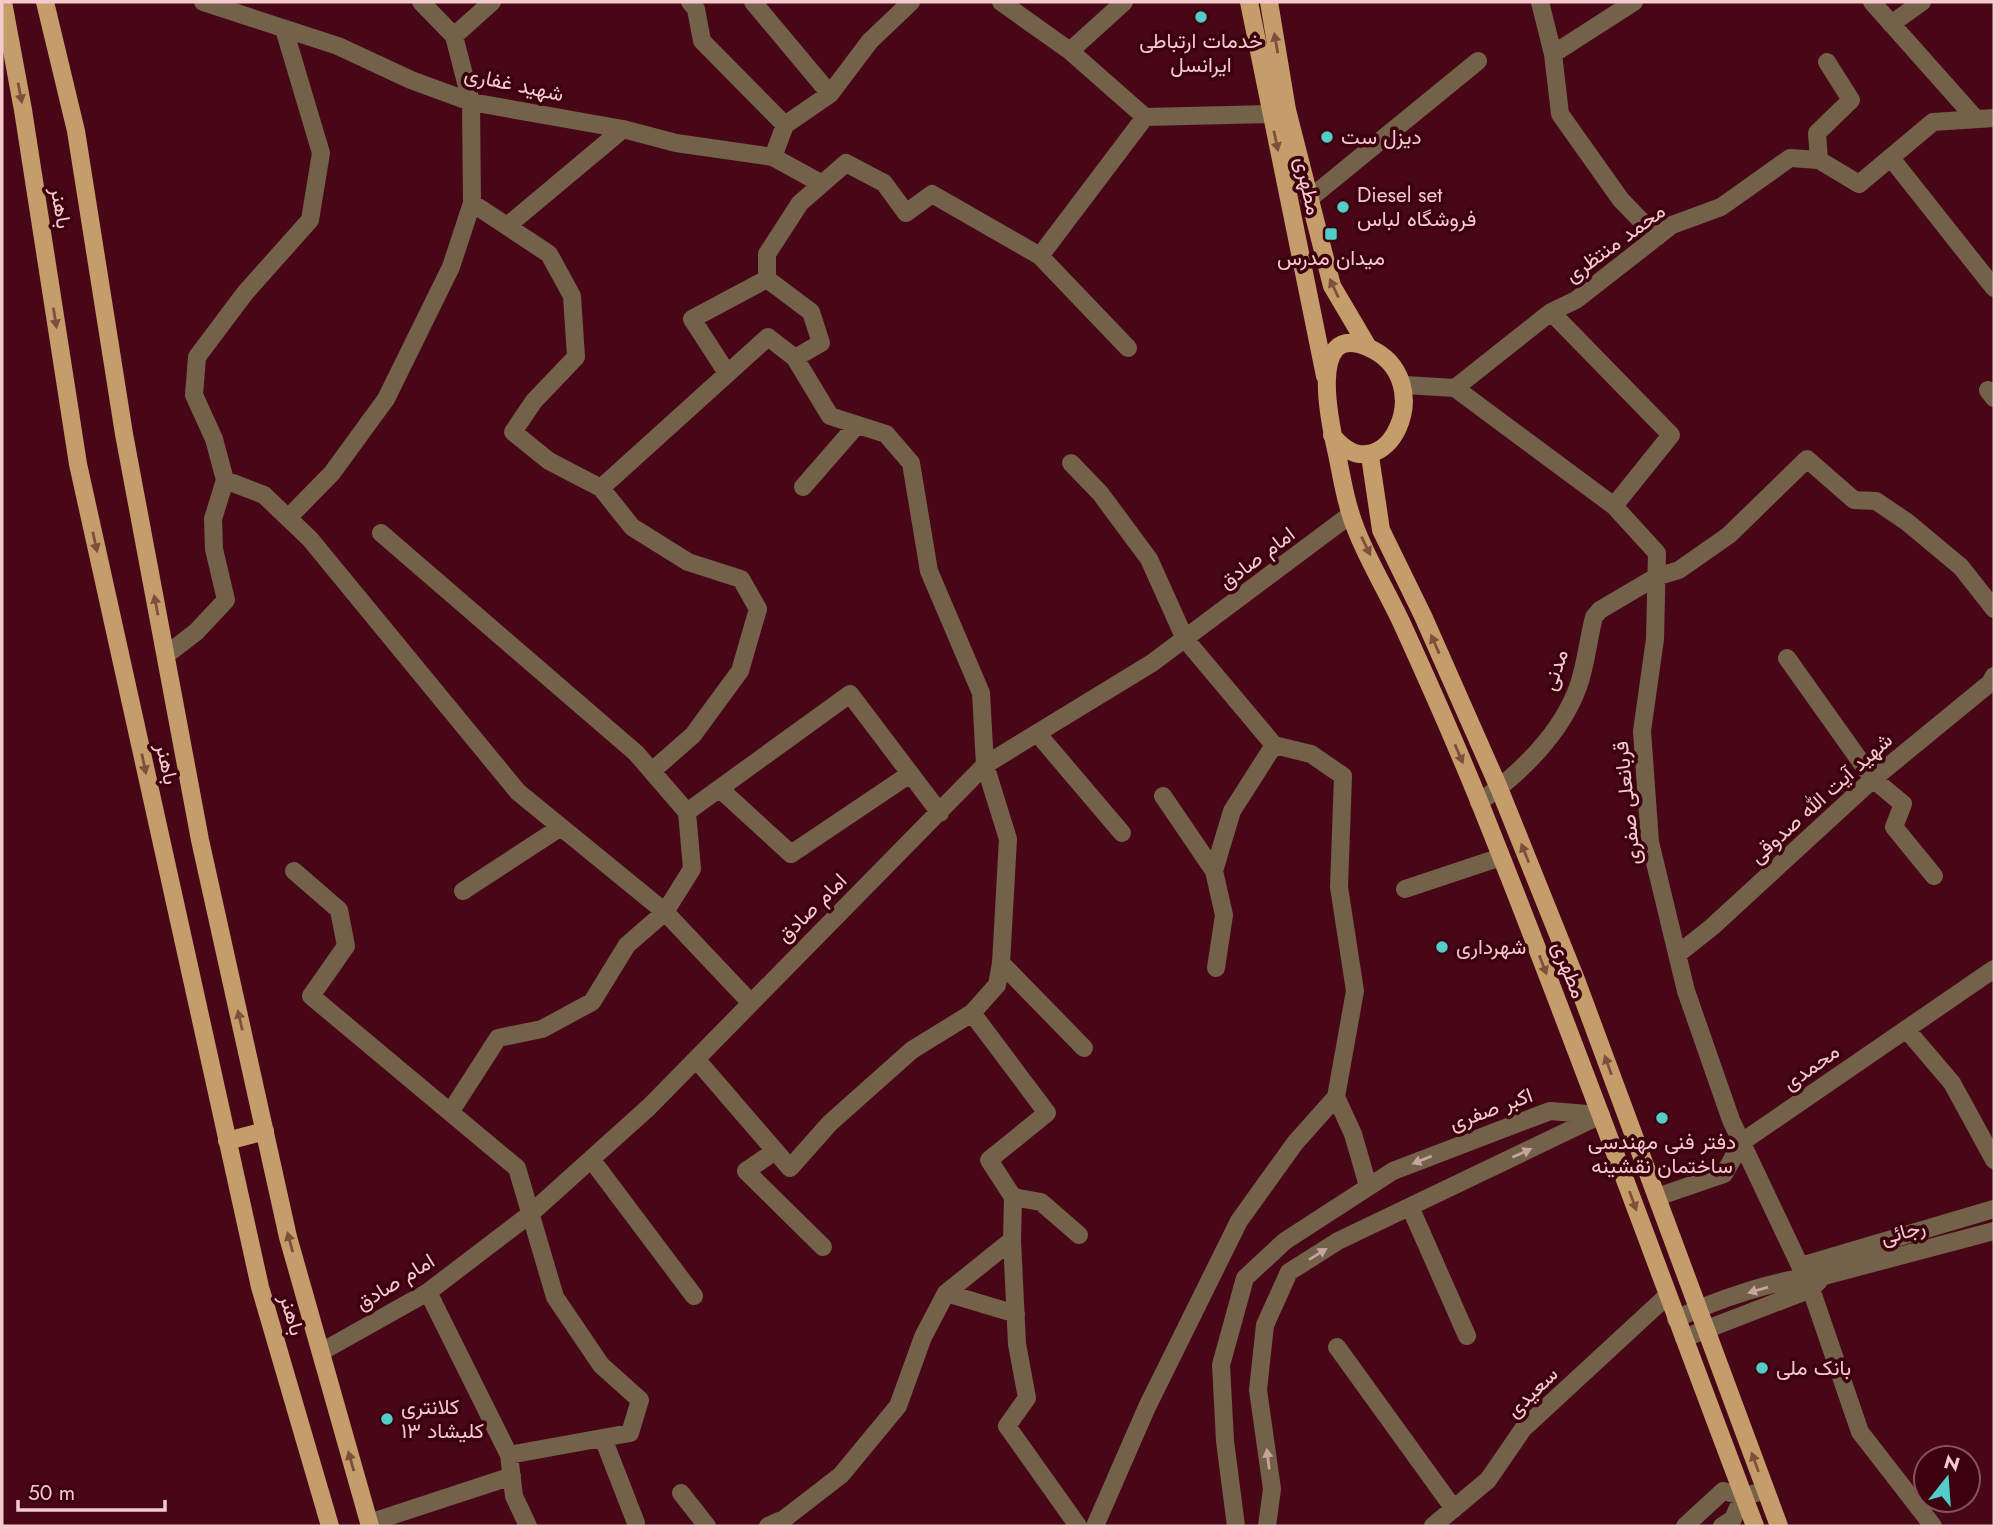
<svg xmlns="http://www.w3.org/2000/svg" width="1996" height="1528" font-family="Jost,Vazirmatn,sans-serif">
	<rect width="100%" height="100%" fill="#480717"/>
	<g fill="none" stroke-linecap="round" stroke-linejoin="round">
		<!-- minor -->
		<path stroke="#746149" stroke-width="18" d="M203,2L338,46L411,80L471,102L623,129L676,143L773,157L822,184
			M690,2L696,9L702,41L785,125
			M753,2L830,94
			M1001,2L1070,51L1145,117L1270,114
			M1540,2L1553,54L1560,114L1621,200L1657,237
			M1872,2L1976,119
			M1891,24L1922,2
			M454,36L492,2
			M1070,51L1124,2
			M1553,54L1634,2
			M773,157L785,125L830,94L870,41L911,2
			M1891,158L1994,288
			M1819,160L1817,133L1851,100L1827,62
			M1309,199L1478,61
			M472,203L549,254L572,296L576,357L534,401L513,432L549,461L601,488L632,527L688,562L741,579L758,609L740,671L693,735L652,771
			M507,226L623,129
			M1040,256L1145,117
			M1551,312L1671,435L1614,506
			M795,358L821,343L811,312L767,279V254L800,203L846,163L884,183L906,213L932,194L1040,256L1128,348
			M727,373L692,319L767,279
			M1405,385L1455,388L1614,506L1657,553L1655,639L1642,731L1650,842L1686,991L1731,1120L1811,1289L1860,1432L1933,1526
			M1455,388L1551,312L1576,300L1672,225L1721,207L1790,158L1819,160L1859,184L1933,122L1994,118
			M1988,390L1994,398
			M1071,463L1100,493L1149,559L1185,639L1274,745L1311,754L1343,776L1339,887L1355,991L1336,1097L1295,1143L1239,1221L1147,1407L1095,1526
			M225,480L264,495L310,539L518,792L665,912L751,1003
			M803,487L857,425
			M601,488L768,337L795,358L830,416L886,434L911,463L929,571L981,693L985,765L1008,839L1001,963L997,985L972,1013L912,1050L830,1123L790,1168L696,1059
			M288,518L332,473L386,399L451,267L472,203L471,102L454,36L421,2
			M381,533L636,753L687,812L692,869L665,912L627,945L592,1002L542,1029L498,1038L451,1111
			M166,655L196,632L226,600L214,549L213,519L225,480L214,439L194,395L197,357L245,293L310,220L321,153L284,29
			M1787,658L1873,779L1903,804L1894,827L1934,876
			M1037,733L1122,833
			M720,789L791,854L910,774
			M1163,796L1214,871
			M1479,802C1519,775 1561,734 1578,687C1586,665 1588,640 1594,617L1600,610L1656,577L1679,570L1729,535L1807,459L1854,500L1876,501L1907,522L1961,567L1994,609
			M687,812L850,694L940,813
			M294,871L339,910L346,946L311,996L517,1168L555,1297L601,1365L640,1400L630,1433L509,1455L514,1496L528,1526
			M1405,889L1501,857
			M463,891L561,827
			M1678,954L1712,927L1873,779L1990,683L1994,676
			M1001,963L1084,1048
			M1216,968L1224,915L1214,871L1232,811L1274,745
			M1906,1029L1952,1083L1994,1160
			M1336,1097L1353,1134L1368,1186
			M775,1151L746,1171L823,1247
			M591,1159L694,1296
			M1013,1197L1041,1202L1079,1235
			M1657,1197L1724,1174L1742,1142L1994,969
			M1411,1209L1467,1336
			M1012,1240L1017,1344L1027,1398L1007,1426L1078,1526
			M1801,1266L1994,1209
			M428,1292L509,1455
			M946,1293L1016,1314
			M1676,1319C1713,1301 1784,1276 1824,1276L1994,1231
			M1684,1338L1811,1289L1819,1281
			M1337,1347L1454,1509
			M321,1352L428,1292L529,1215L649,1107L985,765L1152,663L1350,515
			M603,1438L636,1523
			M681,1493L707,1526
			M369,1523L512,1476
			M768,1526L784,1519L841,1475L898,1406L923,1337L946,1293L1012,1240L1013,1197L989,1160L1047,1113L972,1013
			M1236,1526L1225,1441L1221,1365L1245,1278L1285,1241L1393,1171L1550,1111L1601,1115L1338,1241L1289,1272L1265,1325L1258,1390L1272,1489L1267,1526
			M1433,1526L1488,1480L1523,1429L1668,1295
			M1685,1526L1723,1491L1743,1496L1765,1491
			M1722,1526L1733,1519L1743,1496"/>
		<!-- major -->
		<path stroke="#c49d6b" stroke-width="18" d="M3,2L23,110L78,464L260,1287L330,1526
			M45,2L76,131L124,434L200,840L288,1237L370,1526
			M1249,2L1325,376
			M1269,2L1287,110L1332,286L1368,347
			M1332,435C1384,501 1444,379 1367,347C1306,321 1331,428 1337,454C1341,473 1344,493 1350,512C1360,547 1387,591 1403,626C1434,694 1464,762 1491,831C1583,1061 1667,1295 1755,1526
			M1370,456L1381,530L1423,616L1499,788L1575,977L1779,1526
			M227,1141L265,1131"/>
	</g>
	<!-- one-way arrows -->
	<defs><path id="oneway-solid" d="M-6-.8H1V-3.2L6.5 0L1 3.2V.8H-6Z" transform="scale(1.75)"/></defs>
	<g fill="#804e3c">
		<use href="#oneway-solid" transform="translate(1276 43) rotate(-100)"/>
		<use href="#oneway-solid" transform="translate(20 93) rotate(79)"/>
		<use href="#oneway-solid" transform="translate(1276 141) rotate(78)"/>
		<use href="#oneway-solid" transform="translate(1334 288) rotate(-115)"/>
		<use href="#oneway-solid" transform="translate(55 318) rotate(81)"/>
		<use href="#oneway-solid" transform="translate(95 542) rotate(78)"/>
		<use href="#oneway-solid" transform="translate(1366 546) rotate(64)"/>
		<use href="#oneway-solid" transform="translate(156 605) rotate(-101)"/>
		<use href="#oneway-solid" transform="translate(1435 644) rotate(-114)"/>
		<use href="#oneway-solid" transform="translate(1459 754) rotate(67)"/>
		<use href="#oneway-solid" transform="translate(144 764) rotate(78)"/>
		<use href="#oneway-solid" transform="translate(1525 853) rotate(-112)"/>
		<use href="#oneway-solid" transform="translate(1543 965) rotate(69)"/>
		<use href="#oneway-solid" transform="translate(240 1020) rotate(-103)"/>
		<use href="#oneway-solid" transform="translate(1608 1065) rotate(-110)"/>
		<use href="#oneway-solid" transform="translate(1633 1201) rotate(70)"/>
		<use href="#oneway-solid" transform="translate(290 1242) rotate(-105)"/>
		<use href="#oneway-solid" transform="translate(351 1461) rotate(-106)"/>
		<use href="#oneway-solid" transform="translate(1755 1462) rotate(-110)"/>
	</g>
	<g fill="#c7a59f">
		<use href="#oneway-solid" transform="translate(1522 1153) rotate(-24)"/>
		<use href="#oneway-solid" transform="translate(1422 1160) rotate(158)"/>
		<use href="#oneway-solid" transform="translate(1318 1254) rotate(-32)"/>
		<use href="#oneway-solid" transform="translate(1758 1290) rotate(164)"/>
		<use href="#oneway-solid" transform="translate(1268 1459) rotate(-97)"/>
	</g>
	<!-- markers -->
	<g fill="#53cdca" stroke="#3c000e" stroke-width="2.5">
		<circle cx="1201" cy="17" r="7"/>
		<circle cx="1327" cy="137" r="7"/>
		<circle cx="1343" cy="207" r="7"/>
		<rect x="1324" y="227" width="14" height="14" rx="3.5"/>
		<circle cx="1442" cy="947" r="7"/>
		<circle cx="1662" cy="1118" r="7"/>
		<circle cx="1762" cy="1368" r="7"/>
		<circle cx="387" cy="1419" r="7"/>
	</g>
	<g text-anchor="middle" stroke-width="7" stroke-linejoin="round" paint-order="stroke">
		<!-- poi labels -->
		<g font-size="21" fill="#f4cacd" stroke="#3c000e" text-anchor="start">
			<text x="1201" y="48" text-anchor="middle">خدمات ارتباطی<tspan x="1201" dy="24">ایرانسل</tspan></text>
			<text x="1341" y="144">دیزل ست</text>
			<text x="1357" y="202">Diesel set<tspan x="1357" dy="24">فروشگاه لباس</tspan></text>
			<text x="1331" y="265" text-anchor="middle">میدان مدرس</text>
			<text x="1456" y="954">شهرداری</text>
			<text x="1662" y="1149" text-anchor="middle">دفتر فنی مهندسی<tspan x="1662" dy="24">ساختمان نقشینه</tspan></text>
			<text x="1776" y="1375">بانک ملی</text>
			<text x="401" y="1414">کلانتری<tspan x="401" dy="24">۱۳ کلیشاد</tspan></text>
		</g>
		<!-- street labels -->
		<g font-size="21" fill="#f4cacd" stroke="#3c000e">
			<text transform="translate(514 84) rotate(12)" y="7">شهید غفاری</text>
			<text transform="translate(1308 186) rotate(78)" y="7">مطهری</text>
			<text transform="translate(61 208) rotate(81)" y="7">باهنر</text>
			<text transform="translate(1615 243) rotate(-36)" y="7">محمد منتظری</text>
			<text transform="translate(1257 558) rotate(-37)" y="7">امام صادق</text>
			<text transform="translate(1555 670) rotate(-71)" y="7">مدنی</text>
			<text transform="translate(167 764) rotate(78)" y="7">باهنر</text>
			<text transform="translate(1821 798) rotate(-42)" y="7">شهید آیت الله صدوقی</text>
			<text transform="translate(1627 803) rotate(-96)" y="7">قربانعلی صفری</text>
			<text transform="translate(812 908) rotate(-45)" y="7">امام صادق</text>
			<text transform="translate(1569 970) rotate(69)" y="7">مطهری</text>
			<text transform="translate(1811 1067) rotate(-35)" y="7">محمدی</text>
			<text transform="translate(1491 1109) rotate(-20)" y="7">اکبر صفری</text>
			<text transform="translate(1903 1232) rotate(-15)" y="7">رجائی</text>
			<text transform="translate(395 1282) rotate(-32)" y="7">امام صادق</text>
			<text transform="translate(292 1315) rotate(74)" y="7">باهنر</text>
			<text transform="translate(1532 1392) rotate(-44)" y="7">سعیدی</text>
		</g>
	</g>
	<!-- border -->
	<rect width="1996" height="1528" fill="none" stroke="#f4cacd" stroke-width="7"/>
	<!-- north arrow -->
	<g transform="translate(1947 1479) rotate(17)"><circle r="33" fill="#3c000e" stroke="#86515a" stroke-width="2"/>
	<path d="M0-5L12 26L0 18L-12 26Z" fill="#53cdca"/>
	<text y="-10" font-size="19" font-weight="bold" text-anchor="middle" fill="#f4cacd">N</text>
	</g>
	<!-- scale -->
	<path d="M18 1500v10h147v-10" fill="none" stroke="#f4cacd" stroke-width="3.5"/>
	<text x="28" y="1500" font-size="21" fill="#f4cacd" stroke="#3c000e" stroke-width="5" paint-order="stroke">50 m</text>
</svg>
